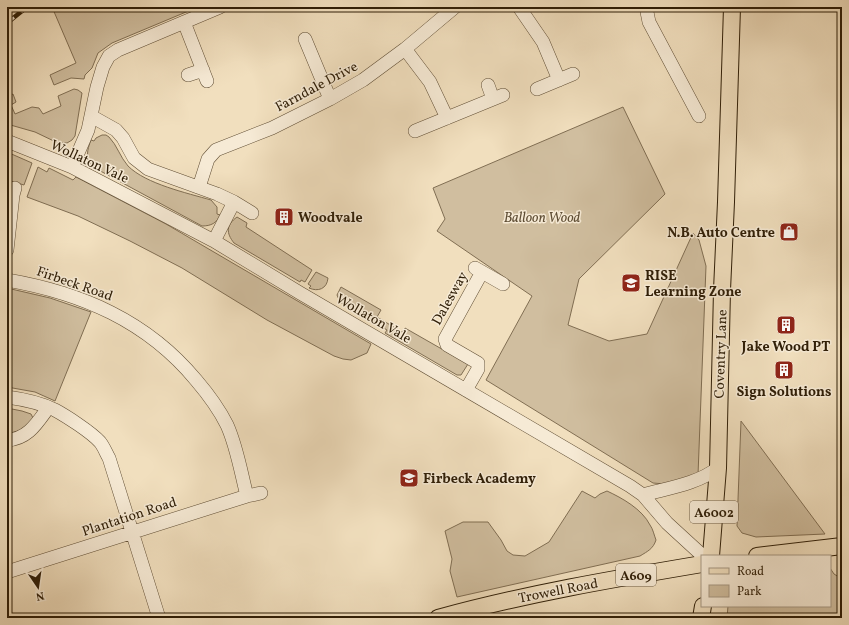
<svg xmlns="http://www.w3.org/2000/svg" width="849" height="625" font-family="Vollkorn,serif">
	<rect width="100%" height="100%" fill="#f1dfbe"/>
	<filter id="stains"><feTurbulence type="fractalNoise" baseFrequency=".005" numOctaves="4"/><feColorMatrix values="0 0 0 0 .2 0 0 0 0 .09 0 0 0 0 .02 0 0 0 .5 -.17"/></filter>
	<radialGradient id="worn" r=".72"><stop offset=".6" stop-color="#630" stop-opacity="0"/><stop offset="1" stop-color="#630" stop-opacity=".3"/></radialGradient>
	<!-- green -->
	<path fill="#d0be9f" stroke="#806e53" d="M52,7H198L112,43L98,53L92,68L85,75L84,79L71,78L54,85L50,75L76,63Z
		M74,89L78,90L82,93L75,136L72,140L67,143H58L35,132L7,124V97L13,94L16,102L11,105L15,114L32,107L39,108L43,114L61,106L58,96Z
		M623,107L665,194L579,279L568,325L609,341L647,334L693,233L699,240L706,266L698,475L665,484L653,483L486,380L532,296L437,231L445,219L433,188Z
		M102,135H106L109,137C117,145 120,157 128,166C146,184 187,193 211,200L217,207V214L220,215C217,223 211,226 202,226L93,167C85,159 87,150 91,140L94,141L96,138Z
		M7,152L32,163L24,185L7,180Z
		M38,167L47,172L49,168L73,180L76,177L166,224L371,344L367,353L351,360L343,359L334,356L267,320L182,268L130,241L78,216L27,197Z
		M237,217L247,223L246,227L312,270L305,282L301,280L300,282L234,243C226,233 226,225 237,217Z
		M316,272L328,278C327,289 318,292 309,288L311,286L308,284Z
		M341,287L381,310L377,317L402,332L405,328L468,364L461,375H457L385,333L387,330L359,313L360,311L353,307L351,309L340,302L337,295Z
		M7,288L50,298L91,312L55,401L35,392L7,387Z
		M7,408L22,411L31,414L33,418L29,427L7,435Z
		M741,421L825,534L756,537L742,533L737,526Z
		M582,491L595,498L600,494L607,491C622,498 642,509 650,525C653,529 654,535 656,540C653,549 648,551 640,556L457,597L450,571L452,559L445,531L463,522H488L501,540L507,551L513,555L525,556L549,542Z
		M830,568L834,574L842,579V618H727L728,606H830Z"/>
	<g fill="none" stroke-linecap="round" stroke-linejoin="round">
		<defs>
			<path id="minor" d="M519,7L543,42L559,80
				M646,7L649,22L699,116
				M184,22L207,81
				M305,39L330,99
				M405,49L430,82L447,118
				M188,75L203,70
				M488,85L493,99
				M537,89L573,74
				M91,116L116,130L123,138L134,158L148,169L217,194L234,202L214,241
				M415,131L503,95
				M7,141L72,167L214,241L300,293L630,486L643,495L667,523L703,556
				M72,167L88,130L97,87L103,67L109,56L118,50L220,7
				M199,187L208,159L216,150L272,128L330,99L363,80L405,49L455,7
				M234,202L252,213
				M7,250L13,195L15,188
				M475,268L503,284
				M7,280C82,293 147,321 196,380C208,394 219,409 227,425C237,447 241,473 247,496
				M466,390L478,369V363L447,345L445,339L482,272
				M7,397C22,399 41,403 55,410C66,416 91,432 100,442C104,447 106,453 109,458L159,618
				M7,440C28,439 37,423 48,408
				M643,495C668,488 697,484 718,468
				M7,572L247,496L261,493"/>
			<path id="major" d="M711,556L718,468L722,290L726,202L732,7
				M757,556L842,546
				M438,618C525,594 613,579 702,564
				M701,618L703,606"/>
		</defs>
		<!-- minor casing -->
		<use href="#minor" stroke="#604e35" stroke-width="14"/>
		<!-- major casing -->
		<use href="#major" stroke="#2f1e07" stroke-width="18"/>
		<!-- minor -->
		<use href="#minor" stroke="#f6ead5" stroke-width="13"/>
		<!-- major -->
		<use href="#major" stroke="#f1dfbe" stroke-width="16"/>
		<defs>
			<path id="rail" d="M7,12L13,7
				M7,23L27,7"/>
		</defs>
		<!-- rail casing -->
		<use href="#rail" stroke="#2f1e07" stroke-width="4.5"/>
		<!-- rail -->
		<use href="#rail" stroke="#f6ead5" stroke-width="3" stroke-dasharray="9" stroke-linecap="butt"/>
	</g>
	<!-- icons -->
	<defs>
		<symbol id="building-square" viewBox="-11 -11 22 22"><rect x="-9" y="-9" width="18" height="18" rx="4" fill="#8f2418" stroke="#f6ead5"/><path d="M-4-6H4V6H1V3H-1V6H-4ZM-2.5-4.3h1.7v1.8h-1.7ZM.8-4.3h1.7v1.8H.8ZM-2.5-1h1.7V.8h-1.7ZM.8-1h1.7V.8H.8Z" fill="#fff"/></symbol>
		<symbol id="shop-square" viewBox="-11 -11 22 22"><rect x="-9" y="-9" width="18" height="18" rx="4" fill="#8f2418" stroke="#f6ead5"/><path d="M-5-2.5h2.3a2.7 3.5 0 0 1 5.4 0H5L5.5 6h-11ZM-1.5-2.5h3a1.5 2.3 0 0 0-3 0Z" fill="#fff"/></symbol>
		<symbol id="school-square" viewBox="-11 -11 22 22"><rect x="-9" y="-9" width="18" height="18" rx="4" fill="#8f2418" stroke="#f6ead5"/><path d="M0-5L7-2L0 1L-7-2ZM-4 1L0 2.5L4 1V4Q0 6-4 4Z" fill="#fff"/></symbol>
	</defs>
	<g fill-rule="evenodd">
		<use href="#building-square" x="273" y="206" width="22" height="22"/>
		<use href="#shop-square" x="778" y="221" width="22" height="22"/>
		<use href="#school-square" x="620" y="272" width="22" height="22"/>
		<use href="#building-square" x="775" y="314" width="22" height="22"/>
		<use href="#building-square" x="773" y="359" width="22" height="22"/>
		<use href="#school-square" x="398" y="467" width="22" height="22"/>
	</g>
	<g text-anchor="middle" stroke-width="3" stroke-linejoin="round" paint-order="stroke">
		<!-- shield labels -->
		<g fill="#f6ead5" stroke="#6b5b45" stroke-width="1">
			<rect x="690" y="501" width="48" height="22" rx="3"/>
			<rect x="616" y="564" width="40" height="22" rx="3"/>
		</g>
		<g font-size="13" font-weight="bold" fill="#2f1e07">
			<text x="714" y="517">A6002</text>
			<text x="636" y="580">A609</text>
		</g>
		<!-- street labels -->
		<g font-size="14" fill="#2f1e07" stroke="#f6ead5">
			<text transform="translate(316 86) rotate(-28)" y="5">Farndale Drive</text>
			<text transform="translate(90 161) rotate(25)" y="5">Wollaton Vale</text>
			<text transform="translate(75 283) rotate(19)" y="5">Firbeck Road</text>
			<text transform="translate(449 298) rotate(-61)" y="5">Dalesway</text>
			<text transform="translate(374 318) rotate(30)" y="5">Wollaton Vale</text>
			<text transform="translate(720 354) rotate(-88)" y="5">Coventry Lane</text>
			<text transform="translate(129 516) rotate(-18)" y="5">Plantation Road</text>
			<text transform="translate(558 590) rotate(-11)" y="5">Trowell Road</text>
		</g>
		<!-- poi labels -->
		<g font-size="14" font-weight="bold" fill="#2f1e07" stroke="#f6ead5" text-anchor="start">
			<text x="298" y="222">Woodvale</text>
			<text x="775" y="237" text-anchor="end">N.B. Auto Centre</text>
			<text x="645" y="280">RISE<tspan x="645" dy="16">Learning Zone</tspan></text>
			<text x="786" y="351" text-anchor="middle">Jake Wood PT</text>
			<text x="784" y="396" text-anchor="middle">Sign Solutions</text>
			<text x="423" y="483">Firbeck Academy</text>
		</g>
		<!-- park labels -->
		<g font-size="14" font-style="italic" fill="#5f4e35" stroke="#f6ead5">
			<text x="542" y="222">Balloon Wood</text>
		</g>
	</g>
	<!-- margin -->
	<rect width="849" height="625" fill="none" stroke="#f1dfbe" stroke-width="24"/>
	<rect x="8" y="8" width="833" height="609" fill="none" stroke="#2f1e07" stroke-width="2"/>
	<rect x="12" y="12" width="825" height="601" fill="none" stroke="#2f1e07"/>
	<!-- legend -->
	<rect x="701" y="555" width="130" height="52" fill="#f6ead5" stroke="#a69883"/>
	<rect x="709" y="568" width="20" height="6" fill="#f1dfbe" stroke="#a69883"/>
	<text x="737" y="575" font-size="12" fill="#2f1e07">Road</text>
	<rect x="709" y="585" width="20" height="12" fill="#d0be9f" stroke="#a69883"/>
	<text x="737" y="595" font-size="12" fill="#2f1e07">Park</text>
	<!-- north arrow -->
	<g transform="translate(38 587) rotate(167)" stroke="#f6ead5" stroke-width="3" paint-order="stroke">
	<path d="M0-3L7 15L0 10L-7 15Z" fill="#2f1e07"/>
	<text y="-6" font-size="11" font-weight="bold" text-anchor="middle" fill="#2f1e07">N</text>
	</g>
	<rect width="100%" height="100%" filter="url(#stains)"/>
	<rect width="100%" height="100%" fill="url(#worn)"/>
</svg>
